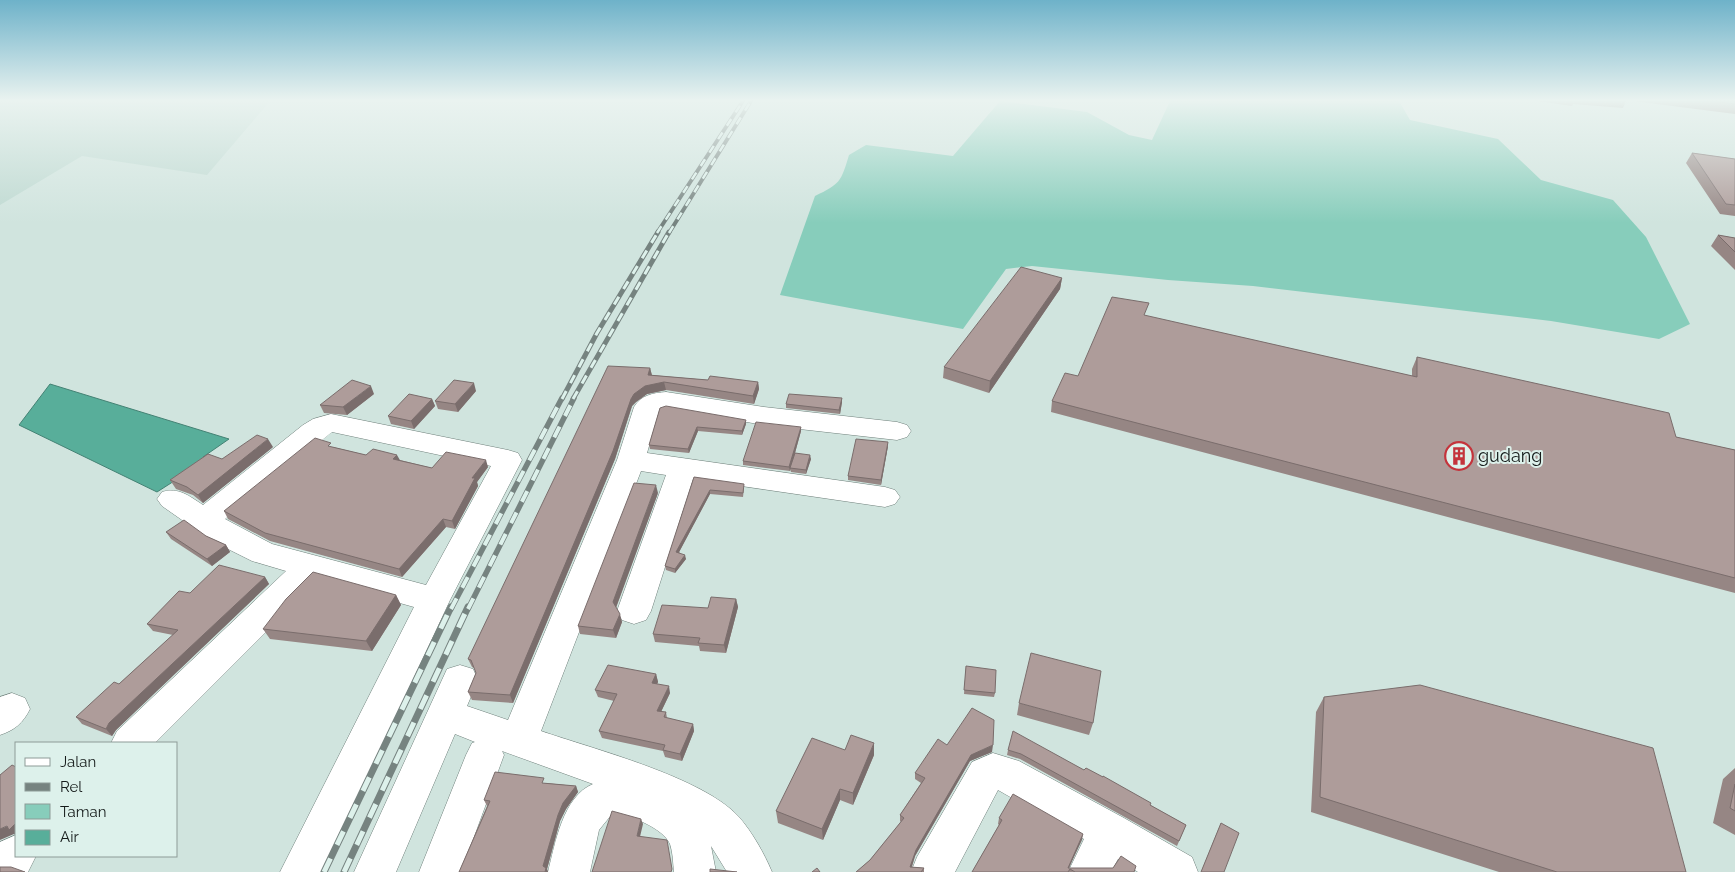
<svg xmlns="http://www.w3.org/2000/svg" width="1735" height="872" font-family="Raleway,sans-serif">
	<rect width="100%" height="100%" fill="#d0e4de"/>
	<!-- built -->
	<path fill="#bed9d1" d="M0,101H270L207,175L82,156L0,205Z"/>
	<!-- green -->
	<path fill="#87cdbb" d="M1000,101L1087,112L1129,135L1152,140L1170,101H1399L1410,120L1498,139L1541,180L1613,200L1646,237L1690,324L1659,339L1551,321L1253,286L1168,280L1032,266L1006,269L963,329L780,295L815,196C840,184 841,182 849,155L866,145L953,156Z"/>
	<!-- water -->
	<path fill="#58ae9a" stroke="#448274" d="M50,384L229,439L203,457L207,460L157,492L19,425Z"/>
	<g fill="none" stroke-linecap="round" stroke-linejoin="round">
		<defs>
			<path id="minor" d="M666,392L764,407L897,422L907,425L911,431L907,437L897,440L764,425L666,408L659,411L647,453L885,487L895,490L900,497L895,504L885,507L693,479L651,611L646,620L634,624L622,620L617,611L666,475L641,471L541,731C593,749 703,777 739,817C752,832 764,853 772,872H727L711,846L716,872H674C673,863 673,853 670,844C663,828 629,814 612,814L599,830L590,872H548C555,844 563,796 593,784L502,751L504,755L461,872H419L466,755L472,743L475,742L455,734L396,872H354L447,669L460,665L473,669L478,680L467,706L508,720L617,460L634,407C641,395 653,393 666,392Z
				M331,414L508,450L518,453L522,460L450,600L323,872H280L414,607L318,580L155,743H111L117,731L286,571L252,561L212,541L162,506L157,499L162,492C179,487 189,496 203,505L303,425L313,419ZM332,432L491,466L426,585L272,544L225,519Z
				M12,693L25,698L30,709C23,723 15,730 0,735V697Z
				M993,753L1019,761L1124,818L1192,857L1198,872H1138L1118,859L1111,872H1068L1084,839L998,790L955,872H911L917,857L972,762Z
				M16,835V856H36L28,872H0V842Z"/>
		</defs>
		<!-- minor casing -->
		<use href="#minor" stroke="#70817c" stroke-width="1"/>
		<!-- minor -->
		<use href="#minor" fill="#fff" fill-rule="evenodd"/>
		<defs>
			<path id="rail-far3" d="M657,233L743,101
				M669,233L751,101"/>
			<path id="rail-far2" d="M562,399L597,333L658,232
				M573,399L669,232"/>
			<path id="rail-far1" d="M451,609L562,398
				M468,609L574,398"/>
			<path id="rail" d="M324,872L451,607
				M344,872L468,607"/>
		</defs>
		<!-- rail-far3 casing -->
		<use href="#rail-far3" stroke="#768380" stroke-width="4"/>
		<!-- rail-far2 casing -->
		<use href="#rail-far2" stroke="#768380" stroke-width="5"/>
		<!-- rail-far1 casing -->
		<use href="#rail-far1" stroke="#768380" stroke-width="5.5"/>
		<!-- rail casing -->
		<use href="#rail" stroke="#768380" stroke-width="7"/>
		<!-- rail-far3 -->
		<use href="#rail-far3" stroke="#ddf1eb" stroke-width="2.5" stroke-dasharray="8" stroke-linecap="butt"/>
		<!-- rail-far2 -->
		<use href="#rail-far2" stroke="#ddf1eb" stroke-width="3" stroke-dasharray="9" stroke-linecap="butt"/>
		<!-- rail-far1 -->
		<use href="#rail-far1" stroke="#ddf1eb" stroke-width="4" stroke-dasharray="12" stroke-linecap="butt"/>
		<!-- rail -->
		<use href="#rail" stroke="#ddf1eb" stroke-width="5" stroke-dasharray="15" stroke-linecap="butt"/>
	</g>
	<!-- wall -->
	<path fill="#968684" d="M1537,101H1626L1623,108L1573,104L1572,106Z
		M1633,101H1735V114Z
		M1692,153L1735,159V216L1720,214L1686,163Z
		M1718,235L1735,238V270L1711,246Z
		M1062,278L1060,289L989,393L943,378L944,367Z
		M1145,316L1412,376V369L1417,357L1676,437L1735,450V593L1051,412L1052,401L1078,376Z
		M650,368L652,375L708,380L758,382L759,389L754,404L666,390L647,394L636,402L632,406L615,459L513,703L472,700L468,692L476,673L474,668L472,667L468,659Z
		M476,391L458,412L438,409L435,401Z
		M374,394L347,415L324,413L320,405Z
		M842,398V402L840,414L786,408V404Z
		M432,399L435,406L414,429L391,424L388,416Z
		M660,408L746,424L742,435L698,431L689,453L650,449L649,445Z
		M801,431L795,453L811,459L806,474L791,472L790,469V471L743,465V461Z
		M888,446L881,485L848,480V476Z
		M273,447L203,503L193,495L176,489L170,480L222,459Z
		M333,447L366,455L400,460L432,468L488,467L477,482L478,486L455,529L446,527L402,577L270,541L228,519L224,511Z
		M694,477L744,488L743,497L710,494L679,552L686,559L675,573L666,570L665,566Z
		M658,493L616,608L622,622L616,638L580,634L578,626Z
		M166,532L206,536L226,545L230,552L212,566L171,539Z
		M265,577L269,584L116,730L112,736L82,724L76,717L119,684L173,635L153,631L147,624L190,593Z
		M396,595L401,605L372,651L270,639L263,629Z
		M736,599L738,607L726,653L700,651L699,646L655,642L653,634L708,608Z
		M966,666L995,693L994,697L964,694Z
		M656,674L658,682L657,684L670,693L661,712H666L667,718L693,724L694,731L682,761L665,757L663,751L602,738L599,731L614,701L598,697L595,690Z
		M1324,697L1686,872H1499L1311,812L1316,712Z
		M1019,703L1093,723L1089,735L1017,715Z
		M947,745L992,752L970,761L915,856L912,867L924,868V872H856L870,860L901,822L900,821V815L921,783L915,779V773Z
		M845,750L874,755L853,805L840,800L823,840L778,823L776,811Z
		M1008,750L1084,770L1103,777L1150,805L1186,825L1177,846L1020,759L1007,755Z
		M1735,768V835L1713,823L1723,779Z
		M546,783L576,786L578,792L566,809L560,821L547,869L548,872H459L487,806L484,800Z
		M999,818L1083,834L1069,868L1134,872H972L999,825L998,824Z
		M1221,823L1224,872H1201L1218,830Z"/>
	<!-- shaded-wall -->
	<path fill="#7a6d6c" d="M1062,278L1060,289L989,393L990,381Z
		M650,368L652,376L648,375Z
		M664,382L666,390L647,394L636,402L632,406L615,459L513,703L510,695L631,399L634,394L645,386Z
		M758,382L759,389L754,404L753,396Z
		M474,383L476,391L458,412L455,404Z
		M371,386L374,394L347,415L343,407Z
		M842,398V402L840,414L839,410Z
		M432,399L435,406L414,429L411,421Z
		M746,420V424L742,435V431Z
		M697,427L698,431L689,453L688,449Z
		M801,427V431L790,471L789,467Z
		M268,439L273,447L203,503L198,495Z
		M888,442V446L881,485V480Z
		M397,455L401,462L393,459Z
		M810,455L811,459L806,474V470Z
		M486,460L488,467L477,482L478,486L455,529L452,521L472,478Z
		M656,485L658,493L615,610L613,602Z
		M710,490V494L677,556L676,552Z
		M443,519L446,527L402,577L399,569Z
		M226,545L230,552L212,566L207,559Z
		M685,555L686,559L675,573V569Z
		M265,577L269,584L116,730L112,736L106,729L109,723Z
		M396,595L401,605L372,651L366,641Z
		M736,599L738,607L726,653L724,645Z
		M620,614L622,622L616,638L613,630Z
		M656,674L658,682L654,690L652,683Z
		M669,686L670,693L658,718L657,711Z
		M693,724L694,731L682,761L680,754Z
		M874,743V755L853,805V793Z
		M993,745L992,752L970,761L915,856L910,872V867L916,850L971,755Z
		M576,786L578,792L566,809L560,821L547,869L548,872H545L543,866L558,815L563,803Z
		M840,789V800L823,840L822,829Z
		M641,819L643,824L639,841L637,836Z
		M16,823V835L14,834L0,840V829Z
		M1083,834L1082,840L1067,872L1068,868Z"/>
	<!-- building -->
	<path fill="#ae9c9a" stroke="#7a6d6c" d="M1712,101H1735V104Z
		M1692,153L1735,159V205L1726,204Z
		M1718,235L1735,238V252Z
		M1021,267L1062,278L990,381L944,367Z
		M1112,297L1149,303L1144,315L1417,377V357L1669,413L1676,437L1735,450V578L1052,401L1065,373L1078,376Z
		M608,366L650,368L648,375L708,380L710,376L758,382L753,396L664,382L645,386L634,394L631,399L613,451L510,695L468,692L476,673L471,660L468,659Z
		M352,380L371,386L343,407L320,405Z
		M454,380L474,383L455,404L435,401Z
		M409,394L432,399L411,421L388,416Z
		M789,394L842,398L839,410L786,404Z
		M666,406L746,420L742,431L697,427L688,449L649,445L660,408Z
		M756,422L801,427L789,467L743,461Z
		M257,435L268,439L198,495L187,487L170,480L208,454L222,459Z
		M315,438L331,443L328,446L366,455L373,449L397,455L393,459L432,468L446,452L486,460L472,478H475L452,521L443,519L399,569L265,533L224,511Z
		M856,439L888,442L881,480L848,476Z
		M795,453L810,455L806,470L790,468Z
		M694,477L744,484L743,493L710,490L676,552L685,555L675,569L665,566Z
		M634,483L656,485L613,602L620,614L613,630L578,626Z
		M184,520L206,536L226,545L207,559L166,532Z
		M219,565L265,577L109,723L106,729L76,717L114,682L119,684L178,630L147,624L179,591L190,593Z
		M313,572L396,595L366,641L263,629L286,599Z
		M711,597L736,599L724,645L698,643L700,638L653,634L662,605L708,608Z
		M1031,653L1101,671L1093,723L1019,703Z
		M608,665L656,674L652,683L669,686L657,711L666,712L664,717L693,724L680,754L663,750L665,745L599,731L617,694L595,690Z
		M966,666L996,670L995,693L964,690Z
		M1420,685L1653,748L1686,872H1557L1320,797L1324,697Z
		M972,708L994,720L993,745L971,755L916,850L910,867L924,868L921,872H856L870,860L904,818L900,815L925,778L915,773L938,739L947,745Z
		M1013,731L1084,770L1086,768L1103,777V776L1151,803L1150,805L1186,825L1179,841L1021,754L1008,750Z
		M851,735L874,743L853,793L840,789L822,829L776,811L812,738L845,750Z
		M12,765L16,767V823L9,830L7,826L0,829V775Z
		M495,772L544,778L542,783L576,786L563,803L558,815L543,866L546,868L545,872H459L490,801L484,800Z
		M1735,784V811L1730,808Z
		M1013,794L1083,834L1068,868H1113L1121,856L1136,866L1134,872H1075L1070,869L1068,872H972L1002,820L999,818Z
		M612,811L641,819L637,836L667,840L672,869L671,872H592Z
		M1221,823L1239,833L1224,872H1201Z
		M0,867H11L25,872H0Z
		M817,868L820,872H812Z
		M710,869L737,872H710Z"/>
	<!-- sky -->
	<linearGradient id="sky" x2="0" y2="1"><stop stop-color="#6eb2c9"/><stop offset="0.45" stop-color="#eaf3f0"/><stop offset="1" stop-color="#eaf3f0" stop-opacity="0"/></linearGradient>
	<rect width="1735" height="223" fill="url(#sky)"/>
	<!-- icons -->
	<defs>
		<symbol id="building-ring" viewBox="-11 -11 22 22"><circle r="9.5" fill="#ddf1eb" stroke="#c4343c" stroke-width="1.5"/><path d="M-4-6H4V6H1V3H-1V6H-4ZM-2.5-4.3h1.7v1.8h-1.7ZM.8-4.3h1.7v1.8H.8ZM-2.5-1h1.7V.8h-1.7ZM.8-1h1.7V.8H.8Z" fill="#c4343c"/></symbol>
	</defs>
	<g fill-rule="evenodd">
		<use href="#building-ring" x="1443" y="440" width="32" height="32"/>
	</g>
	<g text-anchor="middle" stroke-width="4" stroke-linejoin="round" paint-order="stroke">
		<!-- poi labels -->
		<g font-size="18" fill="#151b1a" stroke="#ddf1eb" text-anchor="start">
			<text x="1478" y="462">gudang</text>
		</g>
	</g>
	<!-- legend -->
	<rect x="15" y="742" width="162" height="115" fill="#ddf1eb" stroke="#8d9b97"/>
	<rect x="25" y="758" width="25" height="8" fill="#ffffff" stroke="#8d9b97"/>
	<text x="60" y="767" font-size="15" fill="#151b1a">Jalan</text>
	<rect x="25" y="783" width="25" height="8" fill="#768380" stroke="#8d9b97"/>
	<text x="60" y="792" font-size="15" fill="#151b1a">Rel</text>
	<rect x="25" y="804" width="25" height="15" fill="#87cdbb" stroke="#8d9b97"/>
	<text x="60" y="817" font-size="15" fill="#151b1a">Taman</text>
	<rect x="25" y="830" width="25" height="15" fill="#58ae9a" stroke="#8d9b97"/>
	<text x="60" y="842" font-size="15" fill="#151b1a">Air</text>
</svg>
